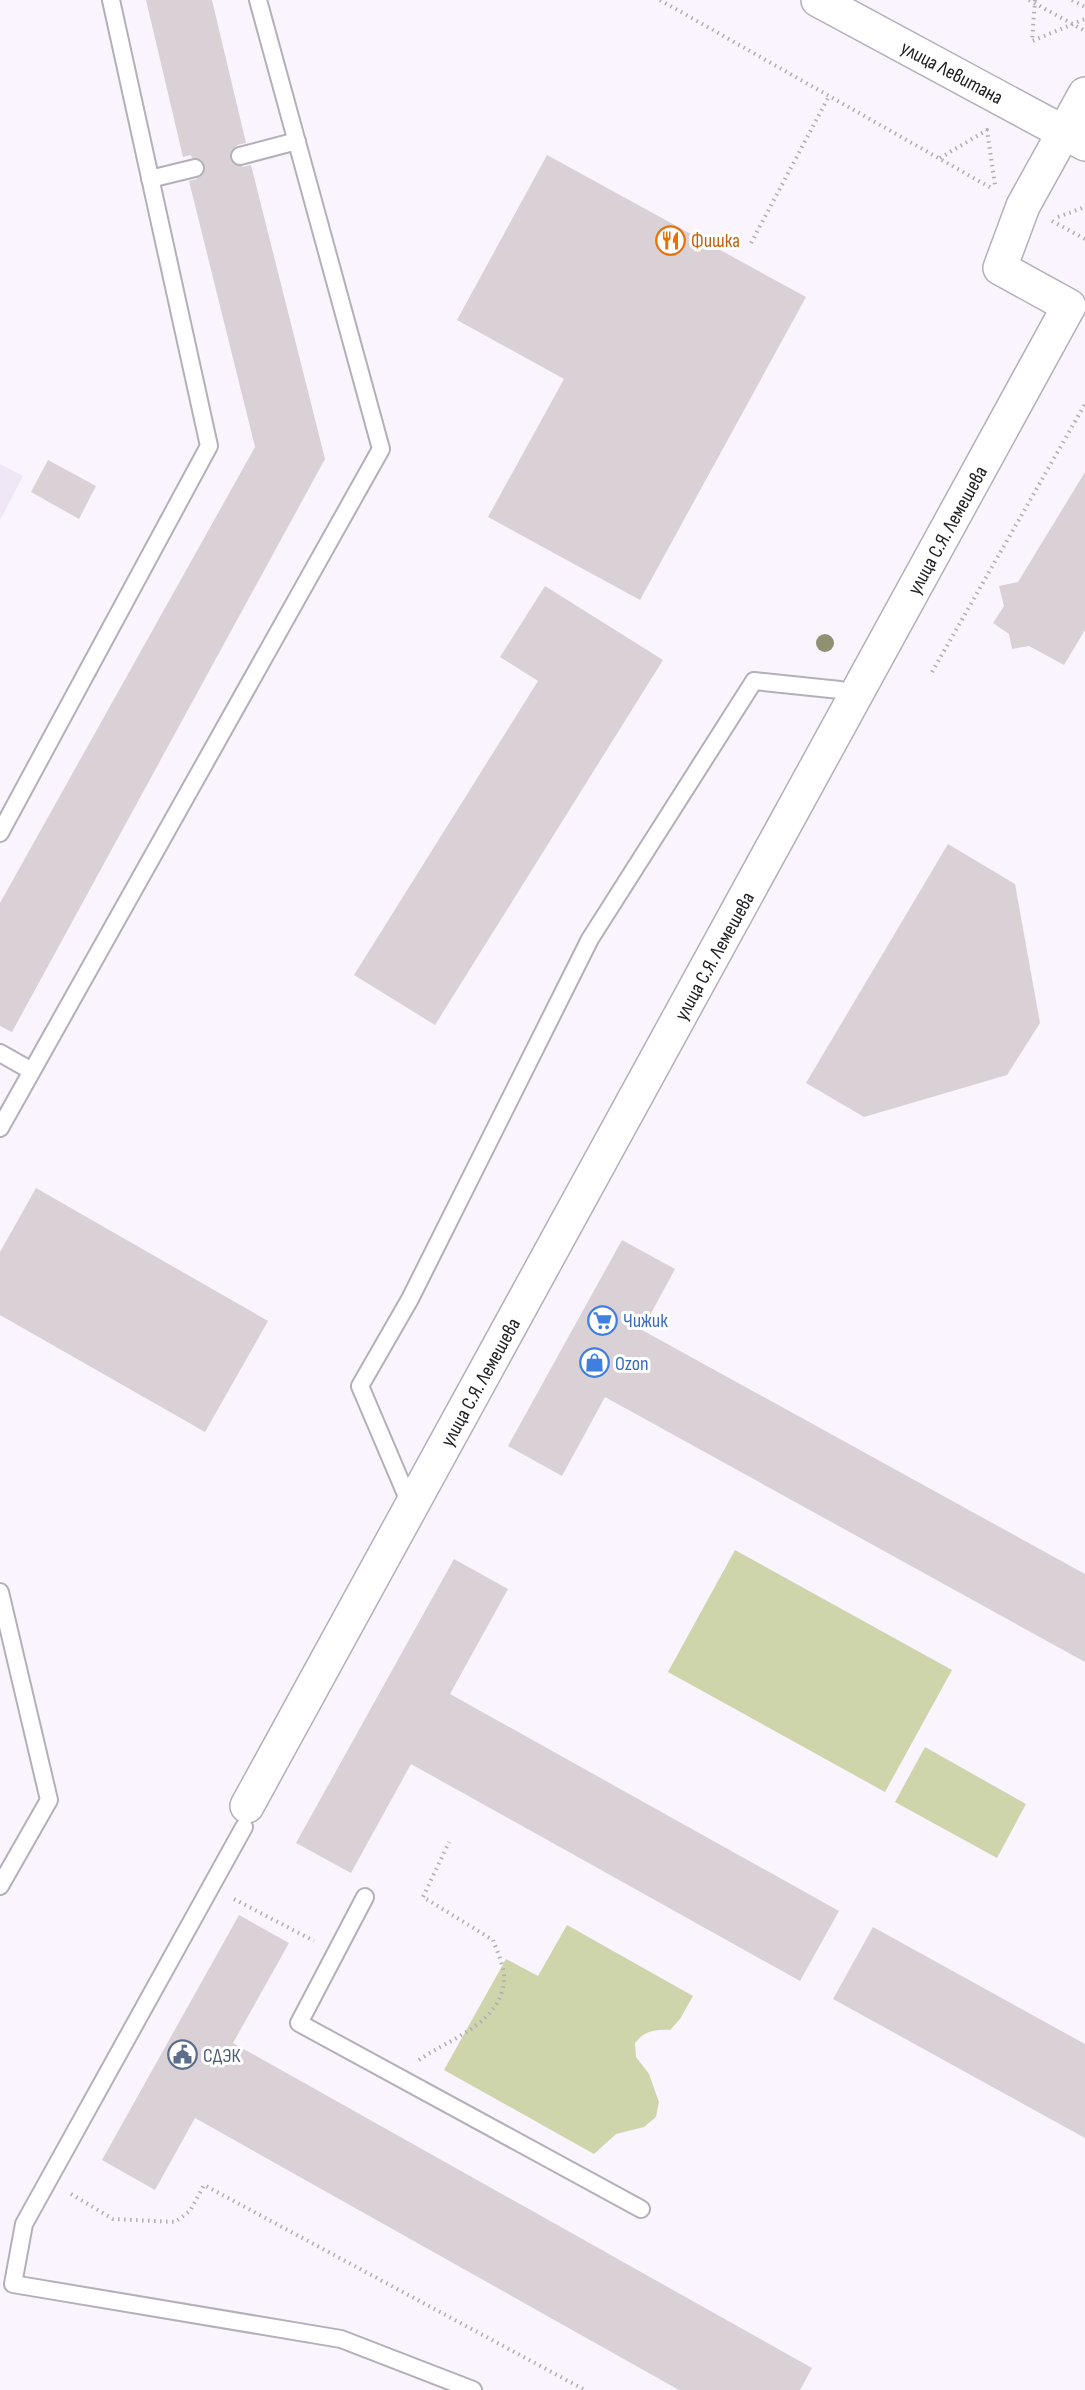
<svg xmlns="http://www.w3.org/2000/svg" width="1085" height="2390" font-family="'Sofia Sans Condensed',sans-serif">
	<rect width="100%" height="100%" fill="#f9f4fd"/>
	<!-- built -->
	<path fill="#efe6f6" d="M0,464L23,476L0,520Z"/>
	<!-- green -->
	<path fill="#ced5aa" d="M735,1550L952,1670L885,1792L668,1672Z
		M925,1747L1026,1804L997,1858L895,1802Z
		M567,1925L693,1996L680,2019L670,2030C655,2029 644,2031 635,2043L636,2057L649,2074L659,2102L656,2117L644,2127L616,2134L594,2154L444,2070L506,1959L538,1976Z"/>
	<!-- building -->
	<path fill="#dad1d7" d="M146,0H212L246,143L237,145L242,167L251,165L325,459L12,1032L0,1026V903L255,447L189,181L197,179L195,168L191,155L183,157Z
		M547,155L806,297L640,600L488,517L564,379L457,320Z
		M48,460L96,486L79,519L31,492Z
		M1085,472V630L1064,665L1029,646L1012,649L1009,634L993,623L1004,606L999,586L1018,582Z
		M545,586L663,660L435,1025L354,975L538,681L500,657Z
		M948,844L1015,884L1040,1023L1007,1075L864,1117L806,1083Z
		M36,1188L268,1321L205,1432L0,1315V1252Z
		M622,1240L675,1269L642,1330L1085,1574V1662L605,1397L562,1476L508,1446Z
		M454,1559L508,1589L450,1694L839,1911L800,1981L411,1764L351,1873L296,1843Z
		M239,1915L289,1943L233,2043L812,2368L800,2390H679L195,2118L155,2190L102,2160Z
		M873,1927L1085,2044V2138L833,1999Z"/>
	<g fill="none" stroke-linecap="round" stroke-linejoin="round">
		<defs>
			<path id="lane" d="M240,156L297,141
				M150,179L195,168
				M0,833L209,446L111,0
				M0,1053L30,1070
				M0,1128L381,449L258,0
				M411,1506L360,1386L410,1299L590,939L754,681L840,690L855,699
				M0,1592L49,1800L0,1886
				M244,1827L24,2224L13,2284L341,2339L473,2390
				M365,1897L299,2023L641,2209"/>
			<path id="street" d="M818,0L1085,144
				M247,1806L1069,306L1000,268L1023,206L1085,94"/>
		</defs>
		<!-- lane casing -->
		<use href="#lane" stroke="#b4afb8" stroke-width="20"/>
		<!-- street casing -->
		<use href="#street" stroke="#b4afb8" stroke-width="36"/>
		<!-- path -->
		<path stroke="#b1adb4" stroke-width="4" stroke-dasharray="1.5 4.5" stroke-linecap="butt" d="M660,0L993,189
			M1029,0L1085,31
			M1035,0L1032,41L1085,19
			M1072,0L1085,7
			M940,158L987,130L995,185
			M1058,217L1085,207
			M1052,221L1085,239
			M751,243L828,98
			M932,672L1085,404
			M234,1899L314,1941
			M419,2060C450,2038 501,2024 504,1980C505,1968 497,1951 493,1940L423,1897L449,1842
			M71,2194L113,2219L175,2222L190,2211L204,2185L585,2390"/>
		<!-- lane -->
		<use href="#lane" stroke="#fff" stroke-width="16"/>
		<!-- street -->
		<use href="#street" stroke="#fff" stroke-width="33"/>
	</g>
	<!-- trees -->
	<circle fill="#909172" cx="825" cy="643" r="9"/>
	<!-- icons -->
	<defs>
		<symbol id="restaurant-ring" viewBox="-11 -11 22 22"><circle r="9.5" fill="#fff" stroke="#e8710a" stroke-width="1.5"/><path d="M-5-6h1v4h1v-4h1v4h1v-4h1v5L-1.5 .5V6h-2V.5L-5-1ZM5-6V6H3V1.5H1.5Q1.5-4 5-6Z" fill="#e8710a"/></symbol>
		<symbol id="supermarket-ring" viewBox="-11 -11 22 22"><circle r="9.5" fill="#fff" stroke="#3f7fe0" stroke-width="1.5"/><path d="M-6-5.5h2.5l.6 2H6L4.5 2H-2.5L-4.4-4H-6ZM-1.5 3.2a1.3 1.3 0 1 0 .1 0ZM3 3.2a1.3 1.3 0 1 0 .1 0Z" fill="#3f7fe0"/></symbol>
		<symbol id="shop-ring" viewBox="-11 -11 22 22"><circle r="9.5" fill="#fff" stroke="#3f7fe0" stroke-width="1.5"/><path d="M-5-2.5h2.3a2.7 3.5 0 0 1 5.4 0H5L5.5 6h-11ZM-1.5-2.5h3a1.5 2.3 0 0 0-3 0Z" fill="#3f7fe0"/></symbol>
		<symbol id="civic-ring" viewBox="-11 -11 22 22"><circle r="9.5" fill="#fff" stroke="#5c6f8a" stroke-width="1.5"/><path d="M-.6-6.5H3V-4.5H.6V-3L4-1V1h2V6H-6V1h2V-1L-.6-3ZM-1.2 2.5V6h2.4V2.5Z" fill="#5c6f8a"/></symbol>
	</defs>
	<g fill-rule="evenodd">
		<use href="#restaurant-ring" x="654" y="224" width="33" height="33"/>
		<use href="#supermarket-ring" x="586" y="1304" width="33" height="33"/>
		<use href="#shop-ring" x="578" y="1346" width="33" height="33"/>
		<use href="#civic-ring" x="166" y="2038" width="33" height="33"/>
	</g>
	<g text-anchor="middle" stroke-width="6" stroke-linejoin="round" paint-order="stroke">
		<!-- street labels -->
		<g font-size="20" fill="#222023" stroke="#fff">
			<text transform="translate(952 72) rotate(28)" y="7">улица Левитана</text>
			<text transform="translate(947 530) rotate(-61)" y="7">улица С.Я. Лемешева</text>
			<text transform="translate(714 956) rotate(-61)" y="7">улица С.Я. Лемешева</text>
			<text transform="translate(480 1382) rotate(-61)" y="7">улица С.Я. Лемешева</text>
		</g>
		<!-- food labels -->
		<g font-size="20" fill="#c56008" stroke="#fff" text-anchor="start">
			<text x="691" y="247">Фишка</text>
		</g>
		<!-- shop labels -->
		<g font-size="20" fill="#366cbe" stroke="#fff" text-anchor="start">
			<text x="623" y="1327">Чижик</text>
			<text x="615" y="1370">Ozon</text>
		</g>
		<!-- service labels -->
		<g font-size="20" fill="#4e5e75" stroke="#fff" text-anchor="start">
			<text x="203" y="2062">СДЭК</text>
		</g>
	</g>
</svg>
